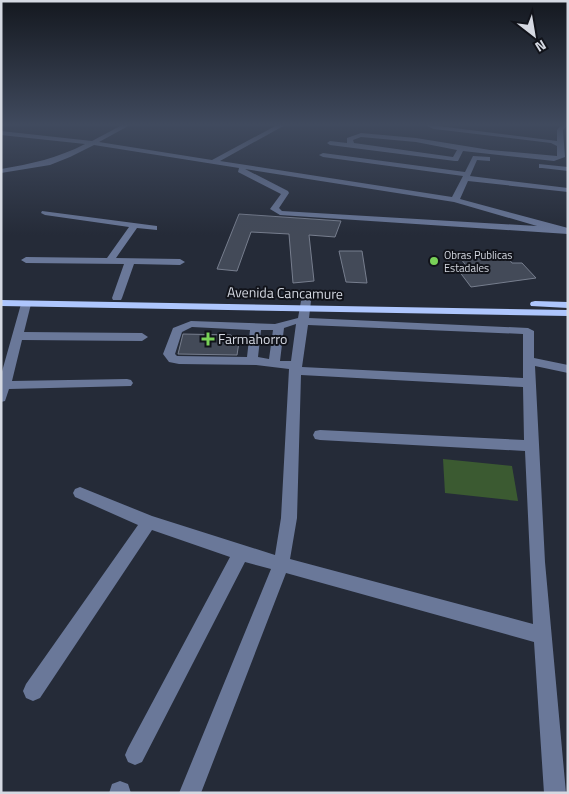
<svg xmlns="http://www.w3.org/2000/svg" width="569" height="794" font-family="'Titillium Web',sans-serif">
	<rect width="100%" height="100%" fill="#252b38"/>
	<!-- green -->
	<path fill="#3b5a31" d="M443,459L512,466L518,501L445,493Z"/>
	<!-- building -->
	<path fill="#434a58" stroke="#777e8e" d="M239,214L341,221L335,237L309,235L314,281L293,283L289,234L251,232L237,271L217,269Z
		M339,251H362L367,283L346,282Z
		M505,254L512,263H522L536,278L471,287L459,271L470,270L460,258Z
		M183,334L231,335L239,342L237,355L178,354Z"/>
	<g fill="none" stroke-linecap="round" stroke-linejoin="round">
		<!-- minor -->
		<path fill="#6a7899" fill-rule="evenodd" d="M124,124H132L99,142L212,160L279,124H287L220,161L452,197L463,176L323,157L319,155L323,153L465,172L473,156L490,157V161L477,160L470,176L568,188V192L468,181L460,199L568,228V234L280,215L270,209L281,194L238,172L239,168L94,145L70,157L50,165L1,173V169C31,164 58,158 85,144L1,135V131L92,141ZM245,169L454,202L537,226L282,211L279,208L289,193L288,191Z
			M422,124L557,141V130L562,124H568L563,130L565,157L554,161L463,151L458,161H455L330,145L327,143L330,141L347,143V138L361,133L416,138L490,150L557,156V146L551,143L434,129ZM361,137L416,142L457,150L453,157L354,143L353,140Z
			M539,164L568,167V171L542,168H539Z
			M42,211L157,226V230L137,228L116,258L180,259L185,262L180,265L134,264L122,298L121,300H113L112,298L124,264L26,263L21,260L26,257L107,258L129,227L45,215L41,213Z
			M306,298L311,301L309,318L528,328L534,331V358L568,365V373L535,366L545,562L566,793H544L534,642L286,573L201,793H179L271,569L245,562L142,762L135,765L128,762L125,755L128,748L230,557L152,530L40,698L33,701L26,698L23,691L26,684L138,525L75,497L73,493L75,489L80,487L152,516L275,555L281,518L289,369L256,365L179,364L169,362L163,354L173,328L191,321L275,324L298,318L301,301ZM296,324L291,361H280L284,328ZM308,325L523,334V378L302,367ZM192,327L250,330L247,357L177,356L175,354L182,332ZM261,330H273L269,359L258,357ZM301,375L523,387L524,440L320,430L315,431L313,435L315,439L320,440L525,451L533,624L290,559L297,518Z
			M26,301L31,304L24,332L142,333L148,337L142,341L22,340L12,381L127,379L131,380L133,383L131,386L9,389L5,401L1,402V375L21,304Z
			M120,781L128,784L131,793H109L112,784Z"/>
		<!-- major -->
		<path fill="#aec6fd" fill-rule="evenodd" d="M1,300L568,310V316L1,306Z
			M535,301L568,302V308L531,306L530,304L531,302Z"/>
	</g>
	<!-- sky -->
	<linearGradient id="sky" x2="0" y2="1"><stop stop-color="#14181f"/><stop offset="0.53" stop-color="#404a5e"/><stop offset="1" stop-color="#404a5e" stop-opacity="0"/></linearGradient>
	<rect width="569" height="235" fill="url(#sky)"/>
	<!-- markers -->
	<g fill="#79d158" stroke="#11131a" stroke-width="2">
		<circle cx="434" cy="261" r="5"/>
		<path d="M205.5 331.5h5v5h5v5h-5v5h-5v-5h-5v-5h5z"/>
	</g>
	<g text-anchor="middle" stroke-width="4" stroke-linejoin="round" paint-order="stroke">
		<!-- far-poi labels -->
		<g font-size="11" fill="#d5d9e2" stroke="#11131a" text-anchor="start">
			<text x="444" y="259">Obras Publicas<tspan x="444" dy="13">Estadales</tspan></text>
		</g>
		<!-- street labels -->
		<g font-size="14" fill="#d5d9e2" stroke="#11131a">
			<text transform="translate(285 293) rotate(1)" y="5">Avenida Cancamure</text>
		</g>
		<!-- poi labels -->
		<g font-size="14" fill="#d5d9e2" stroke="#11131a" text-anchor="start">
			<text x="218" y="344">Farmahorro</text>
		</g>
	</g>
	<!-- border -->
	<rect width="569" height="794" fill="none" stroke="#d5d9e2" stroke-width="5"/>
	<!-- north arrow -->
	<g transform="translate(534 35) rotate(149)" stroke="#11131a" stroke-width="4" paint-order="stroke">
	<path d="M0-4L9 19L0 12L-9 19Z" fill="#d5d9e2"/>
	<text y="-8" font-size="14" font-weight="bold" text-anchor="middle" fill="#d5d9e2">N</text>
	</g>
</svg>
